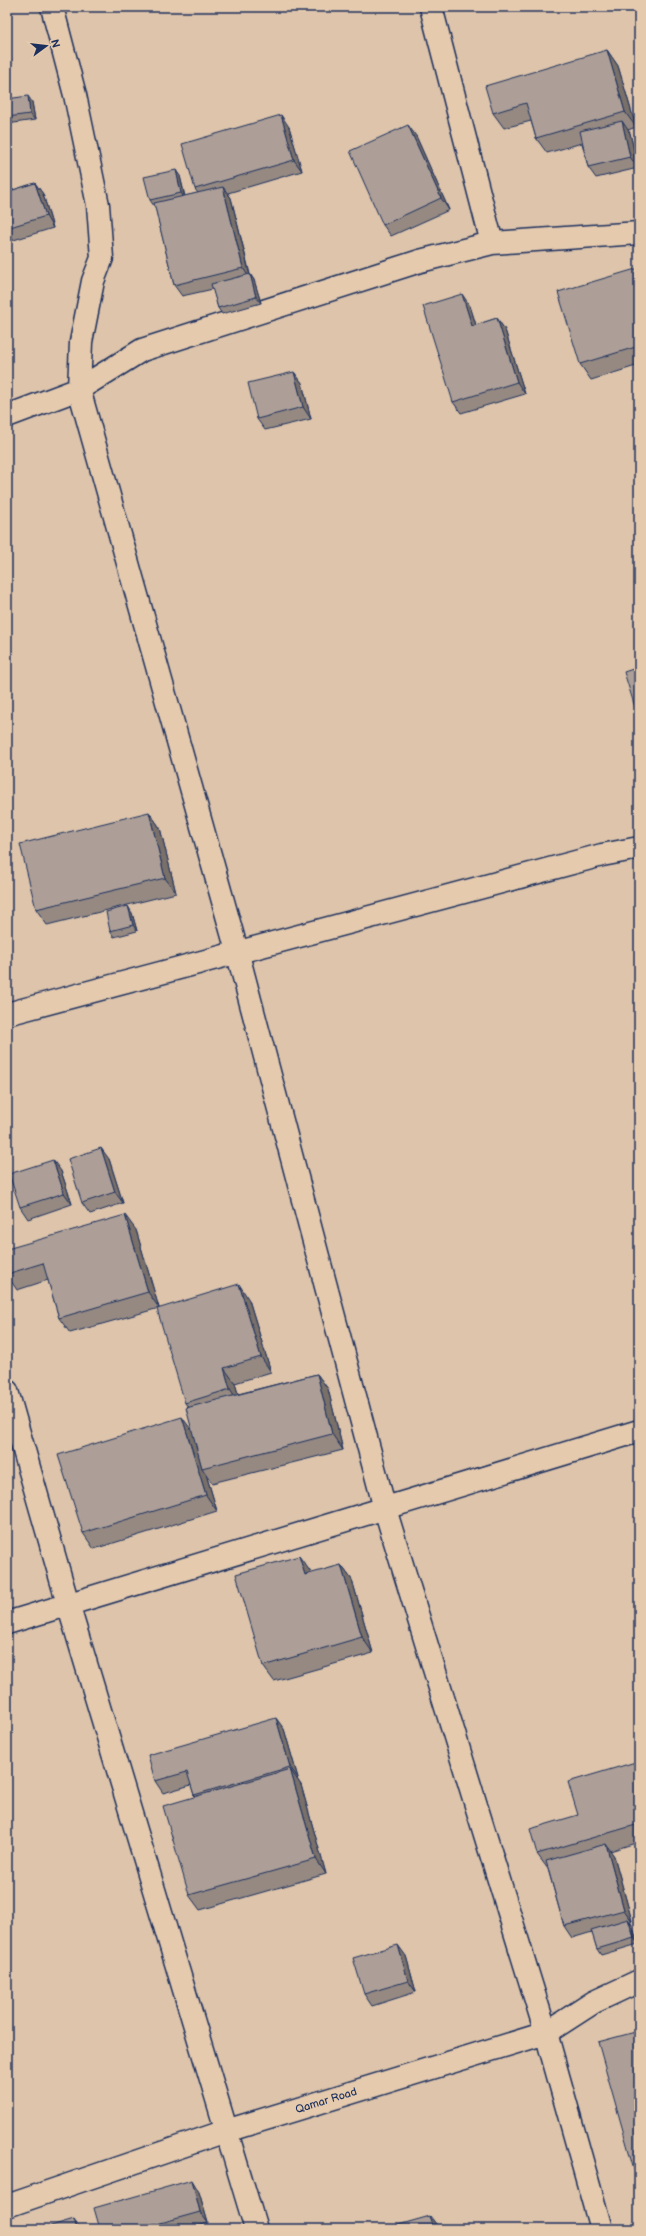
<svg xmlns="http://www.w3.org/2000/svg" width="646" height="2236" font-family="'Balsamiq Sans',sans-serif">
	<rect width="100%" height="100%" fill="#ddc4aa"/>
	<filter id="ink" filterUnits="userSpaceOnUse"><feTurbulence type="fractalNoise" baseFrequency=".025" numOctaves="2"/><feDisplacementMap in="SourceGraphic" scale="8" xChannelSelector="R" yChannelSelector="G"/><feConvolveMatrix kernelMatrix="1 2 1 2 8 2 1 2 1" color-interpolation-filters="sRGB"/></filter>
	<g filter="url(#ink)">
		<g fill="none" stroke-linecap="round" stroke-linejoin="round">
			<defs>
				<path id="minor" d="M52,7L75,95L98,205L102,258L93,281L81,342L79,389L237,951L385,1509L546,2033L601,2229
					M431,7L492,243
					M7,416L79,389L142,350L420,261L492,243L639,233
					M7,1014L602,855L639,848
					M7,1391L68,1604L256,2229
					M7,1623L639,1431
					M7,2206L226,2131L546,2033L594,2002L639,1981"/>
			</defs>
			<!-- minor casing -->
			<use href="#minor" stroke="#1b2f5e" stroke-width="25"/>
			<!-- minor -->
			<use href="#minor" stroke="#e5caad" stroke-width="22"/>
		</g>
		<!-- wall -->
		<path fill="#958982" stroke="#1b2f5e" d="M7,43L12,64L7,66Z
			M607,50L618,66L636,127L628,130L630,133L638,168L596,178L588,167L582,143L547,153L536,138L531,121L504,128L493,113Z
			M7,99L32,102L35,120L7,124Z
			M289,127L302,171L228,193L231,198L250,274L254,280L261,303L222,314L218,308L213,289L182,296L174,285L155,206H154L150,200L180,176L185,196L198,193L195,189Z
			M416,136L449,210L391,236L383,225Z
			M35,183L43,194L53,228L7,242V192Z
			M639,268V365L591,380L580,364Z
			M470,306L476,325L497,318L505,330L525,394L461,413L453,402Z
			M294,372L302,383L311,419L265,430L257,419Z
			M149,812L160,828L176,893L47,925L36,909Z
			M132,913L137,931L114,937L110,931Z
			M109,1159L123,1203L90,1214L82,1203Z
			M61,1171L72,1204L28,1219L20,1207Z
			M136,1230L159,1308L70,1333L59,1318L48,1280L17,1290L7,1275V1249Z
			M249,1300L271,1372L235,1383L238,1394L317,1374L328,1389L343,1450L212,1483L206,1474L217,1511L94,1549L83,1533L192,1431L188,1407L185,1403Z
			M341,1565L352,1580L373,1653L274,1681L263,1666L310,1571L311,1574Z
			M284,1729L298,1778L297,1779L301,1785L326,1874L200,1910L189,1895L195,1796L194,1795L191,1785L163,1793L155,1781Z
			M639,1761V1842L610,1851L614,1856L632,1921H630L632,1925L638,1944L601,1955L597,1949L592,1932L572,1938L564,1926L548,1869L537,1854L578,1815Z
			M406,1956L416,1992L372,2006L364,1994Z
			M199,2192L208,2223L187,2229H100Z"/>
		<!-- shaded-wall -->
		<path fill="#796f6a" stroke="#1b2f5e" d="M7,43L12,64L8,58L7,54Z
			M607,50L618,66L636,127L625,112Z
			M28,96L32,102L35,120L30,114Z
			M281,115L289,127L302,171L294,160Z
			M622,121L630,133L638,168L630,157Z
			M408,125L416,136L449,210L441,198Z
			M176,170L180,176L185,199L181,193Z
			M35,183L43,194L53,228L46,216Z
			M223,187L231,198L251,280L243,268Z
			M250,274L254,280L261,303L256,297Z
			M462,294L470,306L480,338L472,326Z
			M497,318L505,330L525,394L517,382Z
			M294,372L302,383L311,419L303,407Z
			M149,812L160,828L176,893L165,878Z
			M128,906L132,913L137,931L133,925Z
			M101,1148L109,1159L123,1203L115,1192Z
			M53,1160L61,1171L72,1204L64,1193Z
			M125,1215L136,1230L159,1308L148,1292Z
			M239,1284L249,1300L271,1372L261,1357Z
			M224,1368L235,1383L241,1405L230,1389Z
			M317,1374L328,1389L343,1450L332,1434Z
			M182,1417L193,1432L202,1468L206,1474L217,1511L206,1495Z
			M299,1556L310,1571L315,1591L305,1575Z
			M341,1565L352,1580L373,1653L362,1637Z
			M276,1718L284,1729L298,1778L290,1767Z
			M290,1769L301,1785L326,1874L316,1859Z
			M606,1844L614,1856L632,1921L624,1910Z
			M628,1919L632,1925L638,1944L634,1938Z
			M398,1945L406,1956L416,1992L408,1981Z
			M192,2180L199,2192L208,2223L200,2212Z
			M430,2216L440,2229H434Z
			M74,2219L81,2229H77Z"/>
		<!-- building -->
		<path fill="#ad9f97" stroke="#1b2f5e" d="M607,50L625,112L536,138L526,103L493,113L485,86Z
			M28,96L30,114L7,117V99Z
			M281,115L294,160L195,189L182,144Z
			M622,121L630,157L588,167L580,131Z
			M408,125L441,198L383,225L350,151Z
			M176,170L181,193L150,200L144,177Z
			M35,183L46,216L7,228V192Z
			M223,187L243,268L174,285L154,203Z
			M639,268V346L580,364L558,292Z
			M250,274L256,297L218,308L211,284Z
			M462,294L472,326L497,318L517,382L453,402L423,306Z
			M294,372L303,407L257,419L248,383Z
			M639,667V720L624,672Z
			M149,812L165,878L36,909L20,844Z
			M128,906L133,925L110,931L106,912Z
			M101,1148L115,1192L82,1203L68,1159Z
			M53,1160L64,1193L20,1207L9,1174Z
			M125,1215L148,1292L59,1318L43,1263L7,1274V1249Z
			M239,1284L261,1357L224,1368L230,1389L185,1403L157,1309Z
			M317,1374L332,1434L202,1468L186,1408Z
			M182,1417L206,1495L83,1533L58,1455Z
			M299,1556L305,1575L341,1565L362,1637L263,1666L236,1574Z
			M276,1718L290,1767L194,1795L187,1772L155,1781L148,1755Z
			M639,1761V1824L537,1854L530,1829L578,1815L568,1782Z
			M290,1769L316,1859L189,1895L163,1806Z
			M606,1844L624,1910L564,1926L546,1861Z
			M628,1919L634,1938L597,1949L591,1930Z
			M398,1945L408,1981L364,1994L353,1958Z
			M639,2031V2187L598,2042Z
			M192,2180L200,2212L139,2229H100L94,2208Z
			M430,2216L434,2229H384Z
			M74,2219L77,2229H41Z"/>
	</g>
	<g text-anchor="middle" stroke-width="3" stroke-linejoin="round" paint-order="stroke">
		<!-- street labels -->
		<g font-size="11" fill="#1b2f5e" stroke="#e5caad">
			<text transform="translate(326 2100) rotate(-17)" y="4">Qamar Road</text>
		</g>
	</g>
	<!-- margin -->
	<rect width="646" height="2236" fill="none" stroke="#e5caad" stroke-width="24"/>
	<rect x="12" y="12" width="622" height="2212" fill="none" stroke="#1b2f5e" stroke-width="1.5" filter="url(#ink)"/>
	<!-- north arrow -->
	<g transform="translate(46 46) rotate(75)" stroke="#e5caad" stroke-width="3" paint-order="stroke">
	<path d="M0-3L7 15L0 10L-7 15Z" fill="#1b2f5e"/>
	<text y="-6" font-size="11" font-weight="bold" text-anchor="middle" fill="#1b2f5e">N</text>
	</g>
</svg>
